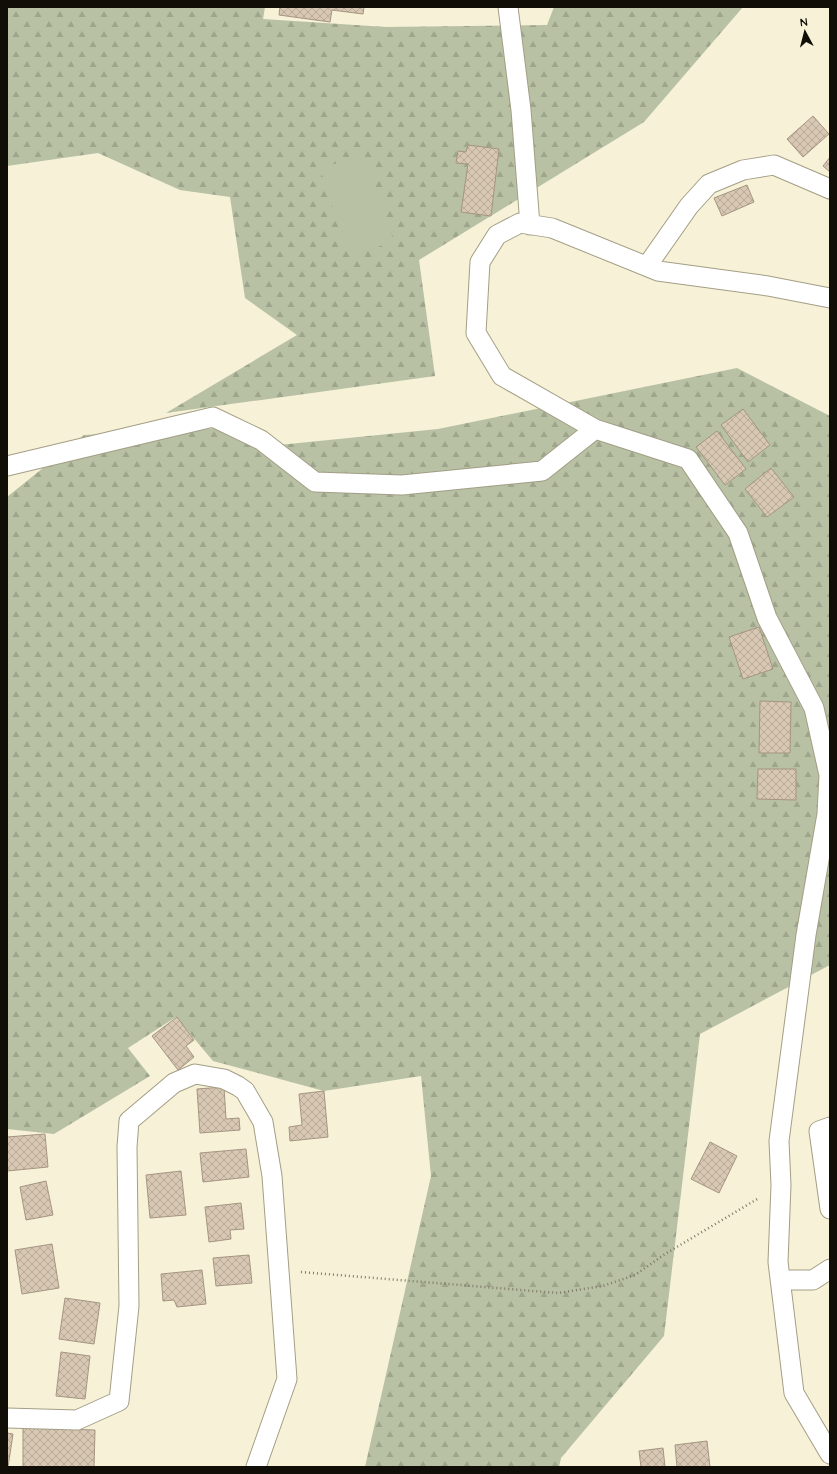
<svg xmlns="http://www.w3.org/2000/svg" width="837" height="1474" font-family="Quicksand,sans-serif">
	<defs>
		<pattern id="forest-firs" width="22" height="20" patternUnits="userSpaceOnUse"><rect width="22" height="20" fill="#b8c1a4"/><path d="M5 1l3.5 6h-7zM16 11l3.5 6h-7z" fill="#9da58c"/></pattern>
		<pattern id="building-cross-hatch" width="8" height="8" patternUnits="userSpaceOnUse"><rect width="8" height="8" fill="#d8c7b2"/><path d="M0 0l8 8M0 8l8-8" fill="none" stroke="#b8aa98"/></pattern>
	</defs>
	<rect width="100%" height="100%" fill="#f6f1d7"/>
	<!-- forest -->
	<path fill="url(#forest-firs)" d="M7,7H265L263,19L386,27L547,25L554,7H743L644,122L419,260L435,376L166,413L297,335L245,298L230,197L180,190L98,153L7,166Z
		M737,368L830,416V965L700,1034L664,1336L561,1458L559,1467H365L431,1176L421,1076L324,1091L213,1061L176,1017L128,1048L150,1076L54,1134L7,1129V497L84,435L241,427L269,446L438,429Z"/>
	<!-- pitch -->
	<path fill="#b8c1a4" d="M364,154L394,241L350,257L320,169Z"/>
	<!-- building -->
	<path fill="url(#building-cross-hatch)" stroke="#a59581" d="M280,7H364L363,14L332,10L330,22L279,15Z
		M813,116L829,134L803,157L787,139Z
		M468,145L499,149L491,216L461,212L468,164L456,163L458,151L466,152Z
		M830,157V172L823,166Z
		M747,185L754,202L722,216L714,198Z
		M743,409L770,445L748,462L721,425Z
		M717,431L746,469L725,485L696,447Z
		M771,468L794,497L767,517L745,489Z
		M759,627L773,669L743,679L729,637Z
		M760,701L791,702L790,753H759Z
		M758,769H796V800L757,799Z
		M177,1017L194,1040L186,1046L194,1057L178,1070L152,1036Z
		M224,1087L226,1119L239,1118L240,1130L200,1133L197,1089Z
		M324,1091L328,1137L290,1141L289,1127L302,1125L299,1094Z
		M45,1134L48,1167L7,1171V1137Z
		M710,1142L737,1156L719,1193L691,1179Z
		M246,1149L249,1177L203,1182L200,1153Z
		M181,1171L186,1215L150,1218L146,1175Z
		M46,1181L53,1215L26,1220L20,1187Z
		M241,1203L244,1229L230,1230L231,1239L209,1242L205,1207Z
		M52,1244L59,1288L22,1294L15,1250Z
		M249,1255L252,1283L216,1286L213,1258Z
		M202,1270L206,1304L177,1307L174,1300L163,1301L161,1274Z
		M65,1298L100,1303L94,1344L59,1339Z
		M61,1352L90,1356L85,1399L56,1396Z
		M23,1428L95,1430L94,1467H23Z
		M7,1433L13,1434L8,1467H7Z
		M707,1441L710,1467H677L675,1445Z
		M663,1448L665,1467H641L639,1451Z"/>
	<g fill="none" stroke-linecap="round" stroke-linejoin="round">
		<defs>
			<path id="street" d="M508,7L521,110L530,225
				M647,266L689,206L709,184L743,170L774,165L830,189
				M830,298L768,286L658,271L552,228L520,223L497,235L480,262L476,333L502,376L595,429L688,459L738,533L767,618L814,708L829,775L827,814L806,935L779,1141L781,1185L778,1262L794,1393L830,1454
				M7,466L213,417L261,440L315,482L402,485L542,471L595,429
				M830,1127L819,1131L830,1209
				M780,1280H813L830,1269
				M7,1418L77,1420L119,1401L129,1306L127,1147L129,1121L174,1083L195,1074L224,1079L238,1086L245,1091L263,1122L272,1176L287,1379L256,1467"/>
		</defs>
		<!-- street casing -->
		<use href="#street" stroke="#a39e85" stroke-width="21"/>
		<!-- path -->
		<path stroke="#7d7969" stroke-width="2.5" stroke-dasharray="1 3" stroke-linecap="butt" d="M301,1272L558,1293L603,1286L635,1275L665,1254L759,1198"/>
		<!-- street -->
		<use href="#street" stroke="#fff" stroke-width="19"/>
	</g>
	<!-- border -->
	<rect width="837" height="1474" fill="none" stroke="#100e06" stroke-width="16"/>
	<!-- north arrow -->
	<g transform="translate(805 32) rotate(353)" stroke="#f6f1d7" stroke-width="3" paint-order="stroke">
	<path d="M0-3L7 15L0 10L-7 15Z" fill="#100e06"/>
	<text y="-6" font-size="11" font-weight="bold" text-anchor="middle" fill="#100e06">N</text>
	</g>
</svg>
